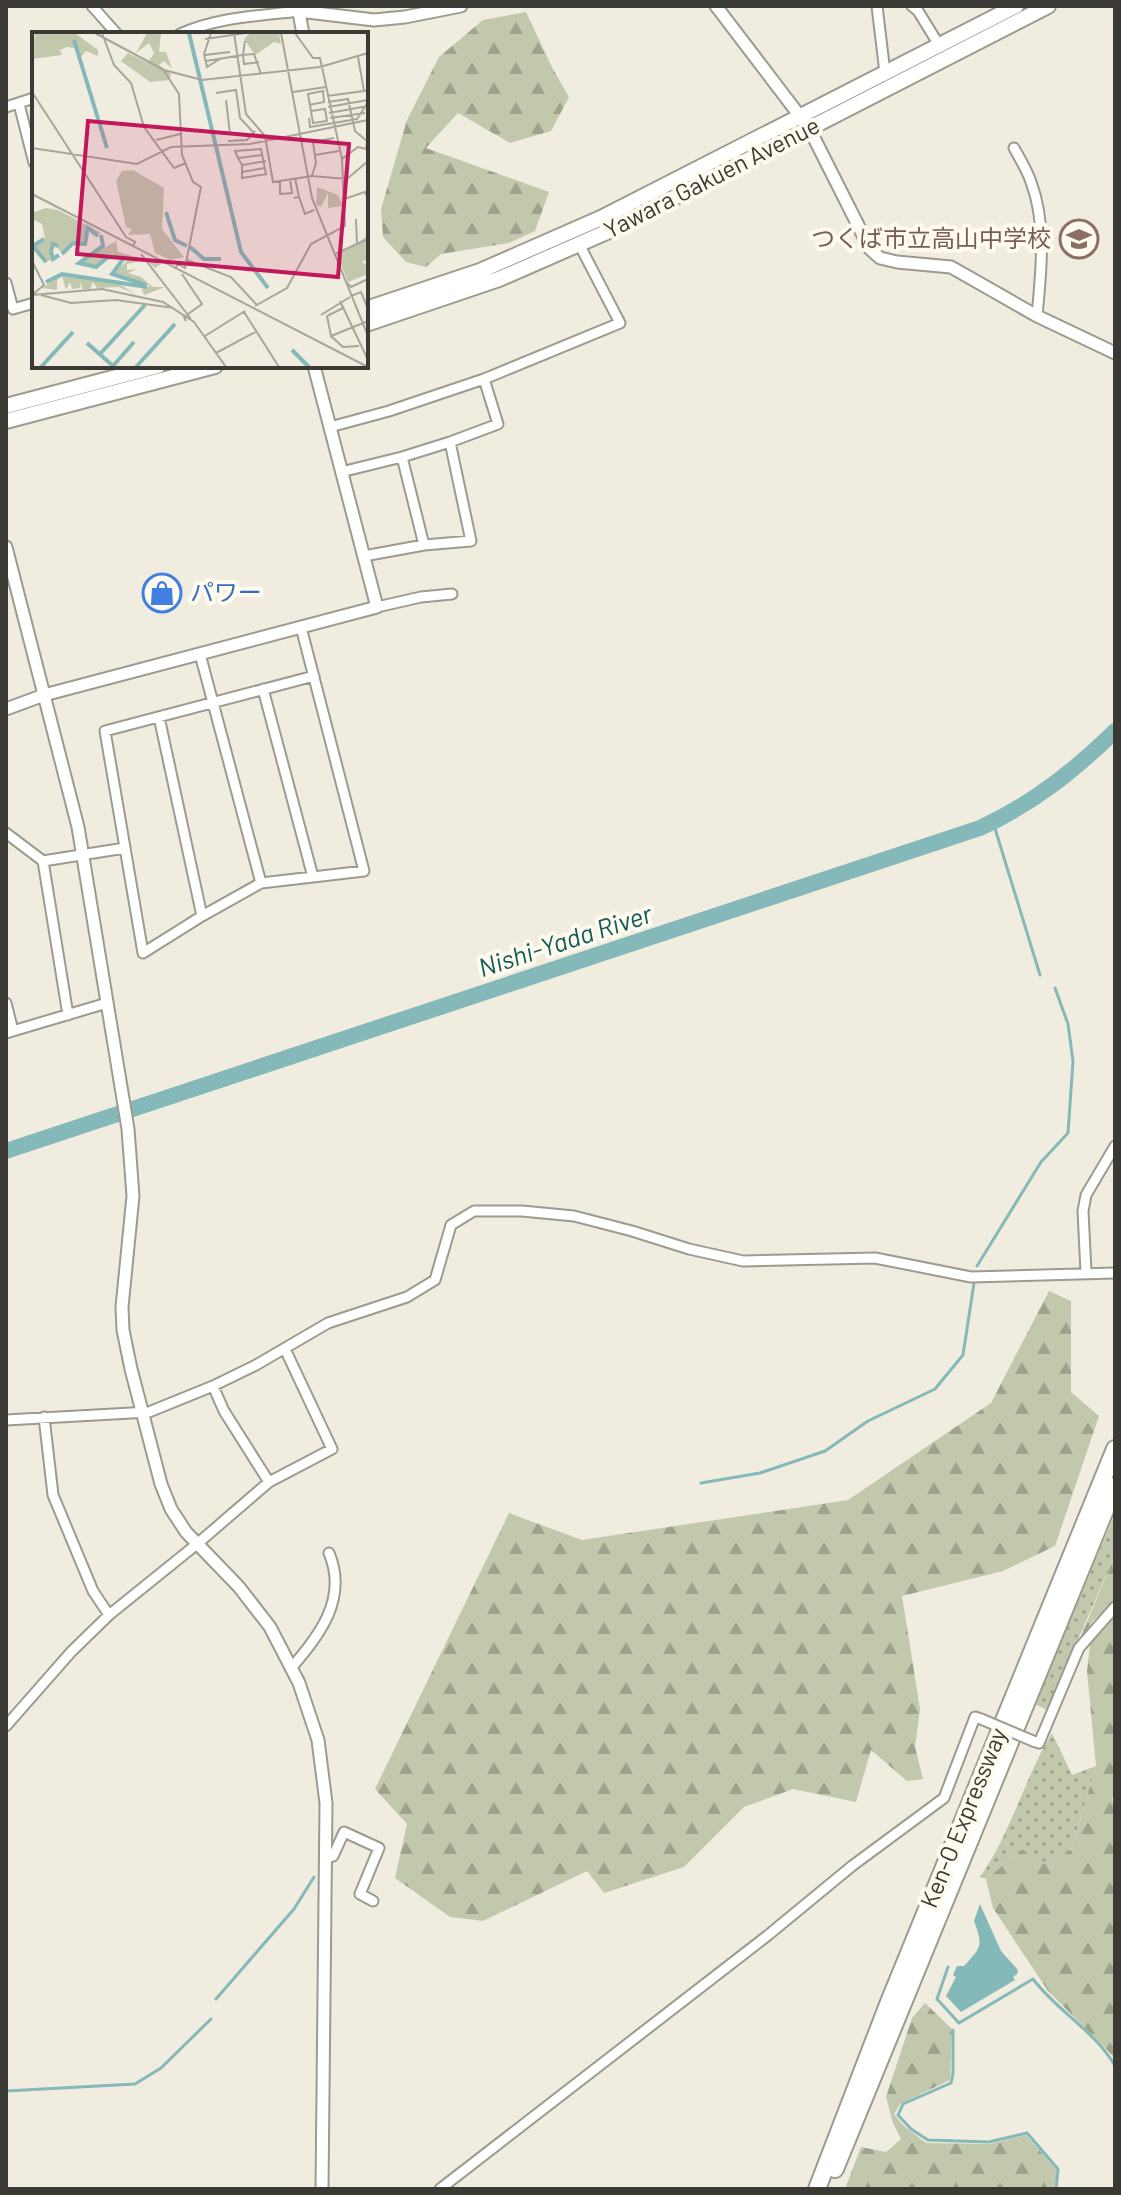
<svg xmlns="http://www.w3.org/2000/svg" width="1121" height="2195" font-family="Barlow,'Noto Sans JP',sans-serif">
	<defs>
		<pattern id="grass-dots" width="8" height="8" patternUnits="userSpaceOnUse" patternTransform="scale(2)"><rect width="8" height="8" fill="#c2c8ac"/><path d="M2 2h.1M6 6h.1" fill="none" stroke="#9fa38d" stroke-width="1.8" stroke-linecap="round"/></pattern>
		<pattern id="forest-firs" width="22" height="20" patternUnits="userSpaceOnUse" patternTransform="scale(2)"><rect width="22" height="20" fill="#c2c8ac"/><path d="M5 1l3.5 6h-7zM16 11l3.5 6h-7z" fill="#9fa38d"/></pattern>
	</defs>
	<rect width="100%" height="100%" fill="#f0ede0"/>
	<!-- grass -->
	<path fill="url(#grass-dots)" d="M1115,1514V1555L1047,1710L1035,1704Z
		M1052,1733L1072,1775L1096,1766L1071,1850L1039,1867L1023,1849L986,1879L980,1877C1011,1833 1024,1779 1052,1733Z"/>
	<!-- forest -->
	<path fill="url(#forest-firs)" d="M526,12L553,69L569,97L551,131L510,143L458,113L426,148L549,192L535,231L509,243L441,254L426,267L406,262L383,237L381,209L407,120L439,57L483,20Z
		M1049,1291L1071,1301V1392L1099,1416L1055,1546L1003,1571L902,1596L920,1709L915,1747L923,1779L907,1781L871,1750L856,1802L793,1789L744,1807L684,1867L604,1893L587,1871L483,1921L450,1917L395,1878L407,1824L375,1789L509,1513L582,1540L848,1500L991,1403Z
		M1115,1555V1600L1092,1622L1078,1643Z
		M1115,1614V1794L1112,1799L1115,1812V2058L1048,1991L993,1908L986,1879L1023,1849L1039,1866L1071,1850L1096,1766L1087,1671L1091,1637Z
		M925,2003L952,2029L950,2080L900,2104L894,2114L904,2126L926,2143L990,2144L1026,2135L1057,2170L1054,2189H845L861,2147L886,2152L901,2139L893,2123L886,2097L912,2018Z"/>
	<!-- water -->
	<path fill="#85b8b8" d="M980,1904L1001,1951L1018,1970L1017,1974L1013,1977L1015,1980L961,2012L946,1996L956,1977L953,1975L957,1966H964C982,1947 983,1945 974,1921Z"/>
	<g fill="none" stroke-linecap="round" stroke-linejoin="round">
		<!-- stream -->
		<path stroke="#85b8b8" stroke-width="3" d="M993,822L1040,975
			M977,1266L1041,1162L1068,1133L1073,1061L1068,1024L1055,988
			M701,1483L760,1473L825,1451L868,1421L935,1389L963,1355L974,1283
			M948,1967L937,1999L959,2023L1033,1979C1057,2011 1095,2031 1115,2066
			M216,1999L294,1909L314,1877
			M953,2030V2073L951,2083L903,2104L898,2115L911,2129L928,2140L989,2142L1027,2133L1058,2169L1056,2189
			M6,2091L135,2084L161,2068L211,2019"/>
		<!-- river -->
		<path stroke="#85b8b8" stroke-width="16" d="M6,1151L980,828C1032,804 1074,771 1115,731"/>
		<defs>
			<path id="minor" d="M92,6L117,34
				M877,6L885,73
				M912,6L918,11L939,45
				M180,34C218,17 258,16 299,11
				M19,104L34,163
				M6,107L34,98
				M1014,148C1020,159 1027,170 1031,182C1047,225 1041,272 1037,316
				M6,283L13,309L34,303
				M484,379L620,323L579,244
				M330,427L389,411L484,379L498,424L450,442
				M402,457L424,545
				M341,472L402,457L450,442L471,541L424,545L364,556
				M377,607L421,597L452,594
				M200,654L261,883L313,877
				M263,689L313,877L364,871L301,627
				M159,717L202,916L261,883
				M6,833L43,861L68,1015
				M43,861L125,848
				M202,916L143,953L105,731L314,676
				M6,1003L13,1031
				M6,1033L107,1003
				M1086,1272L1083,1211L1086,1195L1115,1146
				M213,1386L224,1411L269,1482
				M44,1417L53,1495L93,1591L109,1615
				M6,1420L149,1412L213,1386L256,1365L328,1323L407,1297L435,1280L451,1225L474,1211H522L574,1216L632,1231L689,1249L743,1261L875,1258L971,1277L1115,1273
				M292,1667C320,1635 348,1598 329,1553
				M6,1726L71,1652L109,1615L197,1544L269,1482L332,1449L285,1349
				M1033,1741L1039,1743L1079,1648L1115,1607
				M327,1858L333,1856L344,1832L379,1848L360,1894L373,1901
				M440,2189L767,1936L852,1866L944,1798L975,1717L981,1719"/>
			<path id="tertiary" d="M716,6L809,128L870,249L880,258L897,262L951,267L1037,316L1115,353
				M298,7L303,34
				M299,11L374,20L405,17L461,6
				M6,547L78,827L128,1129L133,1196L122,1307L123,1330L131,1369L161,1484L171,1509L186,1532L239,1587L270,1627L299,1683L318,1740L326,1803L322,2189
				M6,709L44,695L377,607L314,366"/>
			<path id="primary" d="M366,309L480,271L601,218L1016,6
				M366,324L499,279L609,231L1048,6
				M6,406L158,366
				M6,421L215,366"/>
			<path id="motorway" d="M835,2169L1115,1486
				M817,2189L889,2002L1115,1449"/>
		</defs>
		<!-- minor casing -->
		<use href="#minor" stroke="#9d9a8e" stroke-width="13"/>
		<!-- tertiary casing -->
		<use href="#tertiary" stroke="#9d9a8e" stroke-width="15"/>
		<!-- primary casing -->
		<use href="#primary" stroke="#9d9a8e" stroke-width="18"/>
		<!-- motorway casing -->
		<use href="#motorway" stroke="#9d9a8e" stroke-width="20"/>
		<!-- minor -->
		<use href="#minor" stroke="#fff" stroke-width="9"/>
		<!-- tertiary -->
		<use href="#tertiary" stroke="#fff" stroke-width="11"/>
		<!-- primary -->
		<use href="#primary" stroke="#fff" stroke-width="14"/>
		<!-- motorway -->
		<use href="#motorway" stroke="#fff" stroke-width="16"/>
		<defs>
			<path id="minor-bridge" d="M981,1719L1033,1741"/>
		</defs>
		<!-- minor-bridge casing -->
		<use href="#minor-bridge" stroke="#9d9a8e" stroke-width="13" stroke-linecap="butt"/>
		<!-- minor-bridge -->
		<use href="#minor-bridge" stroke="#fff" stroke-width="9"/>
	</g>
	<!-- icons -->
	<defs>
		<symbol id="school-ring" viewBox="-11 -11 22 22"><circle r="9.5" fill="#fefaed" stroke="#8d6e63" stroke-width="1.5"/><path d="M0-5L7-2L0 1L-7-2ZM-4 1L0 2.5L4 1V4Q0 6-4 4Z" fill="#8d6e63"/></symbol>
		<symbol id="shop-ring" viewBox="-11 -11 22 22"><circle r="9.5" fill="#fefaed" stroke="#3f7fe0" stroke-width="1.5"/><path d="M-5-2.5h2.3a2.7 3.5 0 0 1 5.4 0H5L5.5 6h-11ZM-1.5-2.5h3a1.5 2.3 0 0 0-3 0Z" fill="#3f7fe0"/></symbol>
	</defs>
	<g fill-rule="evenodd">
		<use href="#school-ring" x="1057" y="217" width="44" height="44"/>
		<use href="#shop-ring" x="140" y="571" width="44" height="44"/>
	</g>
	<g text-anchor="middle" stroke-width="8" stroke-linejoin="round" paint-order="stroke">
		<!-- street labels -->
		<g font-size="24" fill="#3b3934" stroke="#fefaed">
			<text transform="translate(712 178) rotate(-27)" y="8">Yawara Gakuen Avenue</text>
			<text transform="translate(964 1818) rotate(-68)" y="8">Ken-O Expressway</text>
		</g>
		<!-- education labels -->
		<g font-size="24" fill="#785e54" stroke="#fefaed" text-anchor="end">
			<text x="1051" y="247">つくば市立高山中学校</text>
		</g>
		<!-- shop labels -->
		<g font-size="24" fill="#366cbe" stroke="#fefaed" text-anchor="start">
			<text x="190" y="601">パワー</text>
		</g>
		<!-- water labels -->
		<g font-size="26" font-style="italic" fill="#115a5a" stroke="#fefaed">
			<text transform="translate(565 941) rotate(-18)" y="9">Nishi-Yada River</text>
		</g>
	</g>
	<!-- overview -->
	<g transform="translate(32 32)">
		<rect width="336" height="336" fill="#f0ede0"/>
		<path d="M3,1H43L66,18V24L54,19L47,27L44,16L35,15L28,18L30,23L0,27ZM115,1H129L127,20H134L140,37L132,29L127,33L139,42L137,48L118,50L89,29L96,21L116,31L122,21L117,11L104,21ZM218,1H247L249,12L242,10L223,23L212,7ZM101,138L132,156L130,197L152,225L138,228L123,221L118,202L96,203L100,197L94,195L84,149L90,139ZM285,155L306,163L311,174L296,176V161L289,175L284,173ZM14,176L26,178L70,201L60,203L56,196L53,211H41L32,223L21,211L20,227L14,230L2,214L13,206L10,192L0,187V181ZM336,204V228L329,230L336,233V242L316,250L305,223ZM84,209L86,220L129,232L123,236L115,228L95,232V238L105,237L96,241L109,245L121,255H133L112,263L110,257L119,254L80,242L95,229L92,225H75L62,234L47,231ZM30,242L89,253L103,262L87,255L65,256L61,250L58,257H50L49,249L48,256L40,257L38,250L34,258L30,244L25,248V258L10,256Z" fill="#c2c8ac"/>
		<path fill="none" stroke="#85b8b8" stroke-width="4" d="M157,1L209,220L236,256M42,8L75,116M134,180L143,208L155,214M69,203L71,214L47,231L64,235L76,225L92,226L80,242L114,253M12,207L1,214L14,230M26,214L21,212L19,219L21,227L27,223M158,215L172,227H189M30,222L41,211L53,212L56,196L66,204M14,250L30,242L115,255M55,311L81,334L102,310M260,318L277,335M68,322L113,273M9,335L41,300M104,335L143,292"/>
		<path fill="none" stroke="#a8a59b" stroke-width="2" d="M63,1L132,38L170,48L288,35L336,21M70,1L82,33L99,51L112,95L142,136L154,131M179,1L172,22L175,35L188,27M202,1L214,82L233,104L241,150L280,144L315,147L336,129M249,1L280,166L336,304M263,1L281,26H288L310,127M173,7L214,1M213,9L211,23L222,22L229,42M173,23L198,20M326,25L332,59L336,58M174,29L211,23L212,32L227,30M132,39L147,62L150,123L161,150L169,155L153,236L146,232L143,237M0,60L94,205L103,210L101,214M261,60L294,55M184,61L204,58L208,86L221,100M295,64L332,59M194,68L198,102M296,70L316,67L323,99L336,110M277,73L292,70L291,59L276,62L281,91L295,89L293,77L279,79M296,75L336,68M297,81L336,74M277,86L278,95L325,87L336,70M298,86L333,81M124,108L148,102M196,109L215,108L223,99M0,116L105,132L139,115L218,112L336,88M283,123L307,119M206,126L203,119L229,117L234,142M210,133L206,126L230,123M232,136L210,140V146L235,142M210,140V133L234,129M280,144L284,131L281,110L302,106M248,149V162L260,161L258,147M0,162L336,335M267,165L273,182L282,178M262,166L267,165L263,146M312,167L333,160L336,168M324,187L325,212M109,222L159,287M303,222L336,207M155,228L199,245L225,273M0,229L12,253L0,263M150,242L170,272L152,285L154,289M315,251L319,255L336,247M0,263L70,257L131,270L162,290L194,335M9,263L39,271L84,268L142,276M319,264L329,260L336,277M308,269L336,328M223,274L255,256L279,212L313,194L310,127L326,115L334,117L335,109M311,276L295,284L299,304L336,289M212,280L247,335M289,283L318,265M173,304L213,279M299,304L311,315L327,314M184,321L225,299"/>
		<path fill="#c2185b" fill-opacity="0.15" stroke="#c2185b" stroke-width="4" d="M56,89L317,112L306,245L45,222Z"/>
		<rect width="336" height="336" fill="none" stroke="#3b3934" stroke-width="4"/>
	</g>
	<!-- border -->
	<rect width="1121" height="2195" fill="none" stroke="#3b3934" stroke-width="16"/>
</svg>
